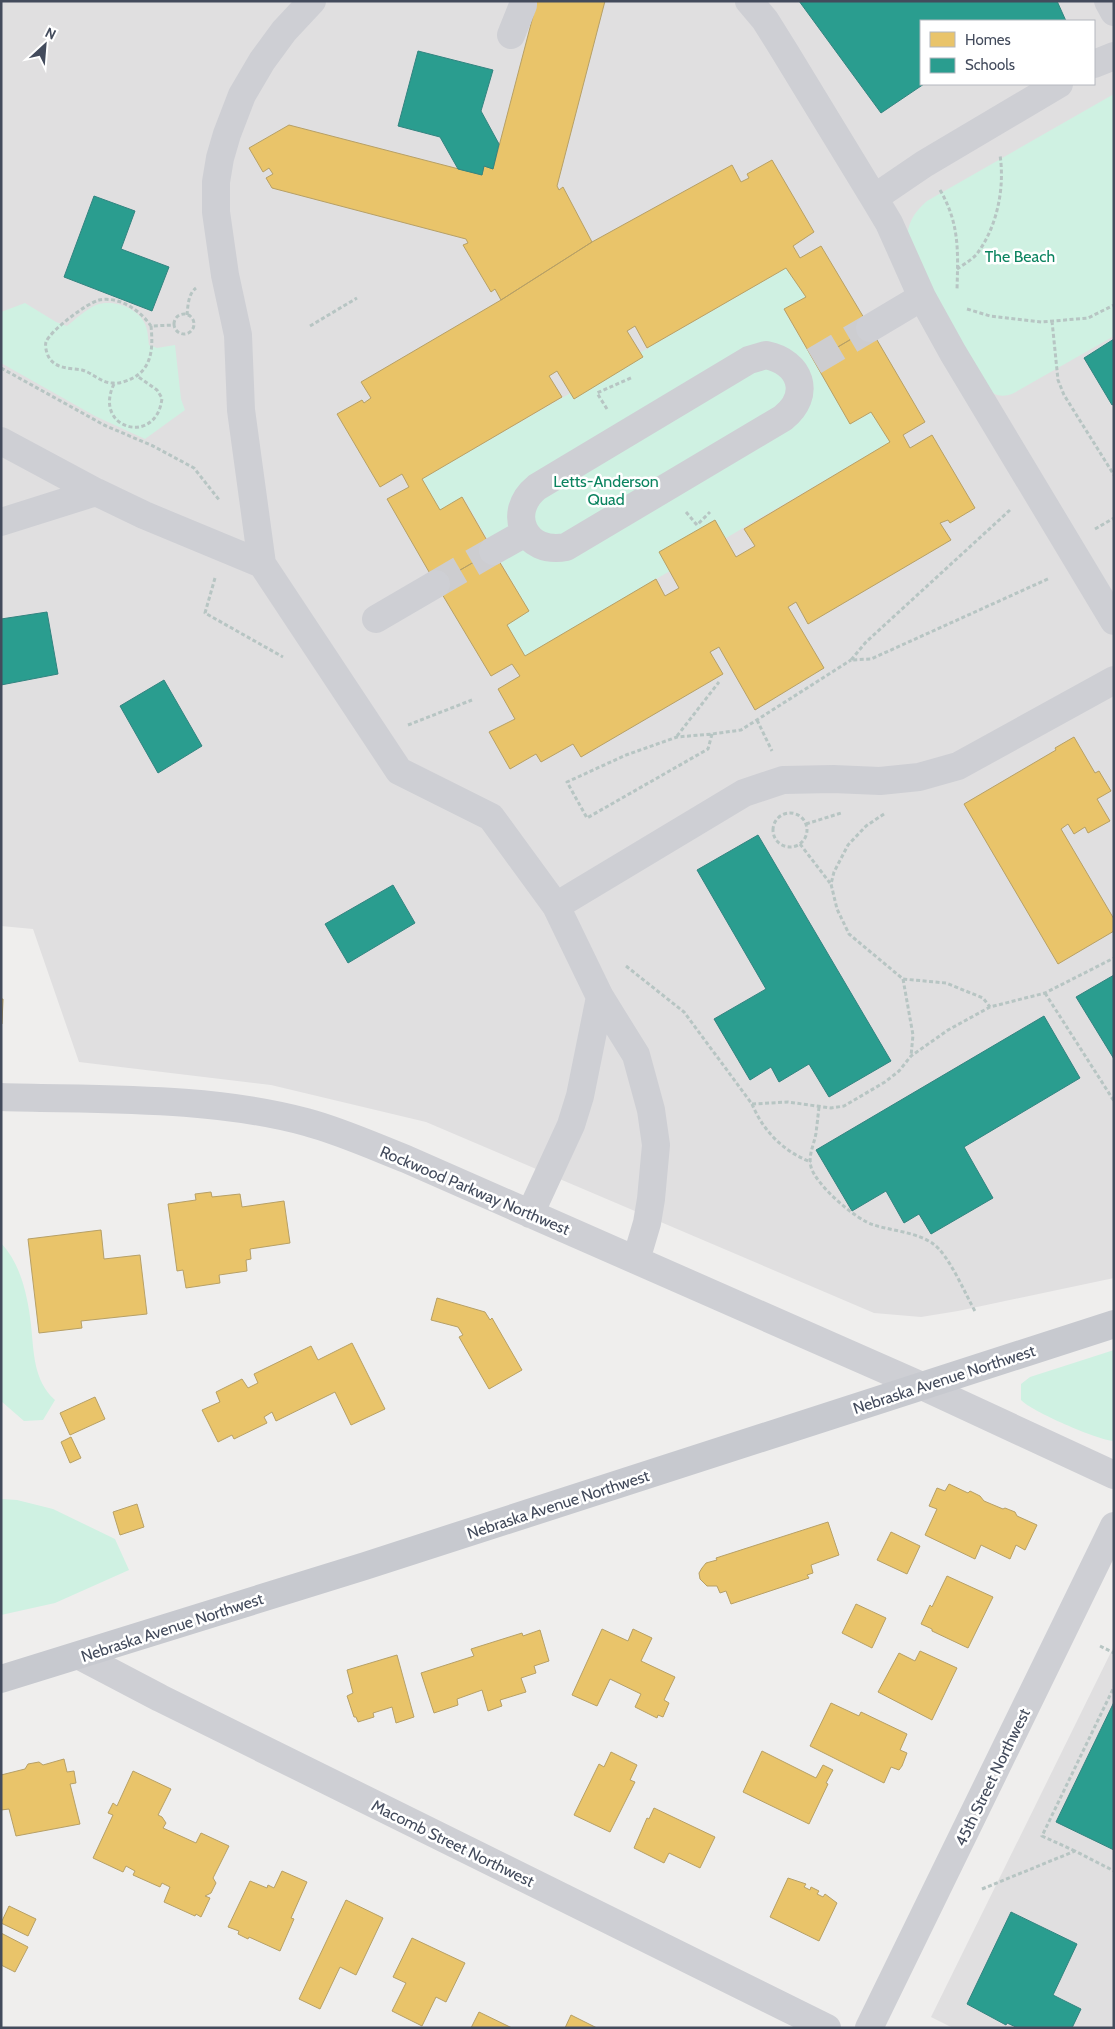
<svg xmlns="http://www.w3.org/2000/svg" width="1115" height="2029" font-family="Cabin,sans-serif">
	<rect width="100%" height="100%" fill="#efeeed"/>
	<!-- education -->
	<path fill="#e0dfe0" fill-rule="evenodd" d="M1,1H1114V1278L958,1311L921,1317L874,1313L426,1122L271,1085L79,1062L33,929L1,926ZM921,21H1094V84H921Z
		M1114,1646V2028H953L931,2017Z"/>
	<!-- green -->
	<path fill="#cff1e2" d="M1114,94V336L1014,393C1005,397 998,397 990,391L908,251C905,229 910,216 927,201Z
		M786,268L806,297L784,310L850,424L871,412L890,442L525,656L507,625L529,611L463,497L440,510L422,479Z
		M25,303L56,322L67,326C76,319 85,310 96,305C112,299 136,307 144,322C148,329 148,338 149,345L157,348L175,345L181,399L185,410L145,439L95,416L1,363V312Z
		M1,1243C21,1264 28,1297 31,1325C34,1352 33,1380 55,1400L43,1420L24,1421L1,1401Z
		M1114,1350V1441C1097,1440 1031,1411 1021,1400V1384L1030,1377Z
		M1,1499L17,1500L53,1509L115,1539L129,1570L55,1603L1,1615Z"/>
	<!-- homes -->
	<path fill="#e9c46a" stroke="#b7a066" d="M537,1H605L557,186L559,190L563,187L592,242L501,300L495,289L491,292L463,245L468,243L466,239L272,188L266,178L273,174L269,168L263,172L249,148L289,125L482,175L484,166L493,169Z
		M772,160L814,232L793,246L800,258L821,246L870,328L814,361L784,309L806,297L786,268L647,348L635,326L627,331L643,357L574,399L557,371L549,376L562,397L422,479L440,510L462,497L493,551L436,584L387,499L409,487L402,474L380,487L337,414L362,400L364,403L371,398L361,382L501,300L592,242L732,165L741,182L749,178L747,174Z
		M870,328L925,422L903,435L910,448L932,435L975,508L950,523L948,520L940,523L951,540L808,624L796,602L788,607L824,668L755,710L719,647L710,652L723,674L581,757L573,744L541,762L536,754L510,769L489,732L515,719L498,689L520,676L512,664L491,676L436,584L493,551L529,611L507,625L525,656L656,579L665,596L679,588L659,552L715,520L736,557L755,546L744,529L890,442L871,412L850,424L814,361Z
		M1074,737L1095,773L1099,771L1111,791L1097,799L1110,821L1088,833L1085,827L1074,834L1068,824L1061,829L1114,919V931L1058,964L964,804L1056,750L1055,748Z
		M1,999H3L2,1024H1Z
		M211,1192L212,1197L240,1194L242,1207L284,1201L290,1243L250,1249L251,1259L246,1260L247,1271L219,1275L220,1283L186,1288L183,1270L177,1271L168,1204L196,1200L195,1194Z
		M101,1230L104,1259L140,1255L147,1314L81,1321L82,1328L39,1333L28,1239Z
		M437,1298L485,1312L490,1320L492,1318L522,1370L489,1389L459,1337L463,1335L458,1327L431,1320Z
		M352,1343L385,1409L351,1425L335,1392L276,1421L272,1412L264,1417L267,1423L234,1439L232,1435L218,1442L202,1410L220,1402L216,1392L242,1379L248,1388L258,1383L254,1374L311,1346L318,1360Z
		M95,1397L105,1419L70,1435L60,1413Z
		M71,1437L81,1458L70,1463L61,1442Z
		M949,1484L968,1493L970,1491L980,1496L984,1501L1003,1509L1005,1508L1015,1512L1017,1516L1037,1525L1025,1550L1016,1545L1010,1559L981,1545L975,1559L925,1535L937,1509L929,1506L937,1488L945,1491Z
		M137,1504L144,1527L120,1535L113,1512Z
		M828,1522L839,1555L811,1565L813,1573L807,1575L809,1578L731,1604L726,1591L720,1593L717,1586H707L700,1579L699,1573L702,1568L706,1563L717,1560L716,1558Z
		M891,1532L920,1546L907,1574L877,1560Z
		M947,1576L993,1597L968,1648L932,1631V1629L921,1624L930,1605L932,1607Z
		M856,1604L886,1618L872,1648L842,1633Z
		M602,1629L628,1641L633,1629L652,1638L641,1661L675,1677L664,1700L669,1703L663,1717L658,1715L657,1718L635,1707L641,1694L610,1679L597,1706L572,1695Z
		M540,1630L549,1661L534,1666L536,1673L521,1678L526,1692L500,1700L502,1706L488,1711L482,1690L457,1699L458,1705L434,1713L421,1673L474,1656L471,1649L522,1633L523,1636Z
		M920,1651L957,1668L932,1720L878,1692L899,1653L915,1661Z
		M397,1655L414,1717L396,1723L392,1707L373,1713L374,1717L358,1722L356,1717H354L347,1696L353,1693L347,1670Z
		M831,1703L859,1716L861,1712L907,1734L900,1750L907,1753L902,1766L899,1770L891,1767L884,1783L810,1746Z
		M762,1751L816,1778L823,1765L833,1770L826,1783L828,1784L809,1824L743,1792Z
		M611,1752L637,1765L630,1780L635,1782L610,1832L574,1815L599,1764L604,1767Z
		M64,1759L67,1772L74,1771L76,1783L70,1784L80,1824L16,1836L9,1809L1,1810V1775L25,1769L28,1764L39,1762L43,1765Z
		M133,1771L171,1789L158,1815L162,1817L166,1823L163,1828L196,1843L201,1833L229,1846L213,1878L216,1883L211,1893L205,1896L210,1898L201,1917L196,1914L195,1916L164,1902L170,1887L162,1883L160,1887L133,1875L135,1871L126,1866L123,1872L93,1858L113,1815L108,1813L113,1803L117,1806Z
		M654,1808L715,1837L700,1868L669,1853L664,1863L634,1848L647,1818L649,1819Z
		M282,1871L307,1882L291,1918L294,1919L280,1951L249,1937L248,1939L238,1934L239,1931L228,1927L250,1881L267,1888L268,1885L274,1888Z
		M788,1878L806,1884L804,1887L810,1890L811,1887L819,1891L817,1894L823,1897L825,1894L837,1903L819,1941L770,1917Z
		M346,1900L383,1918L356,1975L340,1967L320,2009L299,1999Z
		M9,1906L36,1919L28,1936L1,1923Z
		M1,1933L28,1947L15,1972L1,1965Z
		M412,1938L465,1963L446,2002L436,1997L422,2026L392,2011L406,1983L393,1977Z
		M479,2012L512,2028H471Z
		M571,2015L597,2028H565Z"/>
	<!-- schools -->
	<path fill="#2a9d8f" stroke="#328480" d="M799,1H1057L1066,21H921V84H924L881,113Z
		M418,51L493,70L481,111L499,144L493,169L484,166L482,175L458,169L440,137L398,126Z
		M94,196L135,211L121,249L169,267L152,311L64,277Z
		M1114,339V404L1112,405L1084,358Z
		M47,612L58,674L1,685V619Z
		M164,680L202,746L158,773L120,706Z
		M758,835L891,1061L829,1097L809,1064L779,1082L771,1067L750,1080L714,1019L766,989L697,870Z
		M393,885L415,923L348,963L325,924Z
		M1114,975V1059L1076,997Z
		M1044,1016L1080,1078L964,1147L993,1198L931,1234L919,1214L904,1223L886,1191L852,1211L816,1150Z
		M1114,1702V1850L1056,1822Z
		M1011,1912L1077,1944L1053,1995L1081,2009L1072,2028H1018L1007,2023L1006,2025L967,2004Z"/>
	<g fill="none" stroke-linecap="round" stroke-linejoin="round">
		<!-- minor-tunnel -->
		<path stroke="#cdcdd0" stroke-width="28" stroke-dasharray="28 14" stroke-linecap="butt" d="M814,361L870,328
			M436,584L493,551"/>
		<!-- path -->
		<path stroke="#b7c5c3" stroke-width="3" stroke-dasharray="4 2.5" stroke-linecap="butt" d="M940,190C960,224 958,253 957,290
			M957,269C963,265 971,260 976,255C997,228 1005,188 1000,155
			M967,309L990,316L1042,322L1088,318L1114,305
			M174 324a10 10 0 1 1 20 0a10 10 0 1 1-20 0Z
			M187,315C188,306 188,294 196,288
			M1052,321L1058,380L1064,395L1114,475
			M151,326C153,346 153,369 131,379C126,381 119,384 113,383C101,383 93,373 82,370C69,368 52,369 47,353C46,350 45,345 46,342C50,331 87,303 99,300C119,296 140,310 151,326L174,325
			M310,326L357,298
			M1,368L104,425L153,446L194,468L220,501
			M114,384C92,429 157,447 162,398L157,390L137,376
			M607,409L597,393L633,377
			M1010,510L866,642L851,660L871,659L1050,578
			M686,512L697,525L710,512
			M1095,529L1114,518
			M215,578L205,613L283,657
			M757,720L772,751
			M408,725L472,700
			M712,734L708,749L587,818L567,782L626,755L677,737L712,734L741,730L851,660
			M677,736L719,682
			M773 830a17 17 0 1 1 34 0a17 17 0 1 1-34 0Z
			M884,814L866,826L848,845L834,872L831,884L837,909L849,934L903,979L946,983L983,998L990,1007
			M806,824L841,813
			M800,844L830,883
			M626,966L684,1012L752,1104L788,1102L831,1108L844,1106L885,1082L899,1071L911,1056L948,1030L990,1007L1045,993L1114,958
			M903,979L913,1035L911,1056
			M1045,993L1114,1101
			M752,1104C763,1131 784,1152 811,1162
			M819,1107C818,1116 817,1125 816,1133C814,1145 808,1155 811,1167C816,1185 856,1220 874,1225C893,1231 915,1232 932,1243C949,1254 965,1294 976,1313
			M1100,1646L1114,1653
			M1075,1851L1042,1836L1114,1687
			M982,1889L1075,1851L1114,1871"/>
		<!-- minor -->
		<path stroke="#cecfd4" stroke-width="28" d="M312,1L284,31L262,61L242,95L227,134L220,158L216,182V212L225,275L238,335L241,410L262,564L399,771L491,817L556,906L600,997L636,1055L651,1110L656,1145L651,1199L647,1223L636,1260
			M749,1L765,20L785,52L874,198L889,223L922,297L953,353L1114,621
			M1108,1L1114,12
			M511,35L523,5V1
			M1094,64L1114,56
			M874,198L924,164L1059,84
			M870,328L922,297
			M766,355C801,362 812,395 783,418L566,547C525,555 505,513 537,487L749,360Z
			M1,441L96,492L144,515L262,564
			M1,522L96,492
			M493,551L525,533
			M376,619L436,584
			M556,906L744,793L783,780L833,779L880,781L919,777L958,766L1114,680
			M1,1097C101,1100 210,1096 306,1122C340,1131 373,1146 406,1159L922,1386L1114,1475
			M530,1214L571,1125L580,1096L600,997
			M80,1656L160,1698L827,2028
			M869,2028L1114,1526"/>
		<!-- major -->
		<path stroke="#c7c9cf" stroke-width="28" d="M1,1679L365,1566L1114,1324"/>
	</g>
	<g text-anchor="middle" stroke-width="5" stroke-linejoin="round" paint-order="stroke">
		<!-- park labels -->
		<g font-size="16" fill="#0c8460" stroke="#fff">
			<text x="1020" y="262">The Beach</text>
			<text x="606" y="487">Letts-Anderson<tspan x="606" dy="18">Quad</tspan></text>
		</g>
		<!-- street labels -->
		<g font-size="16" fill="#434b5c" stroke="#fff">
			<text transform="translate(475 1190) rotate(23)" y="6">Rockwood Parkway Northwest</text>
			<text transform="translate(944 1379) rotate(-18)" y="6">Nebraska Avenue Northwest</text>
			<text transform="translate(558 1504) rotate(-18)" y="6">Nebraska Avenue Northwest</text>
			<text transform="translate(172 1627) rotate(-18)" y="6">Nebraska Avenue Northwest</text>
			<text transform="translate(992 1777) rotate(-64)" y="6">45th Street Northwest</text>
			<text transform="translate(453 1843) rotate(26)" y="6">Macomb Street Northwest</text>
		</g>
	</g>
	<!-- border -->
	<rect width="1115" height="2029" fill="none" stroke="#434b5c" stroke-width="5"/>
	<!-- legend -->
	<rect x="920" y="20" width="175" height="65" fill="#ffffff" stroke="#b4b7be"/>
	<rect x="930" y="32" width="25" height="15" fill="#e9c46a" stroke="#b4b7be"/>
	<text x="965" y="45" font-size="15" fill="#434b5c">Homes</text>
	<rect x="930" y="58" width="25" height="15" fill="#2a9d8f" stroke="#b4b7be"/>
	<text x="965" y="70" font-size="15" fill="#434b5c">Schools</text>
	<!-- north arrow -->
	<g transform="translate(45 45) rotate(26)" stroke="#ffffff" stroke-width="4" paint-order="stroke">
	<path d="M0-4L9 19L0 12L-9 19Z" fill="#434b5c"/>
	<text y="-8" font-size="14" font-weight="bold" text-anchor="middle" fill="#434b5c">N</text>
	</g>
</svg>
